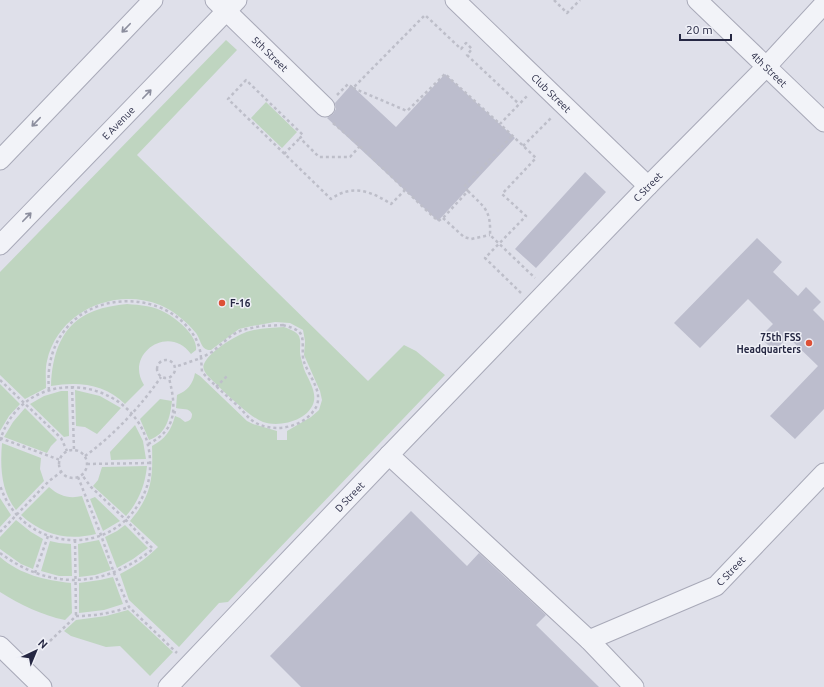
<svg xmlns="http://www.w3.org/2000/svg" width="824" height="687" font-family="Ubuntu,sans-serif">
	<rect width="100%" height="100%" fill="#dfe0ea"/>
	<!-- green -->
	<path fill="#bfd5c0" d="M226,40L237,50L137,155L368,381L404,345L416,351L445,375L228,602L219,603L179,647L129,600L120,574C134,567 146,559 158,547L130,521C152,495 153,478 152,446C165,439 171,431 175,416L180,418L185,422C190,421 192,419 192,414C189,407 182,410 176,408L177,395C187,391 193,384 195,373L200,376L247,421L253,424L277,431V440H287V431L311,417L319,410L322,400L320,391L304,355L305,341L303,330L290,323L275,322L252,326L239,329L211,350C201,351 201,340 196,333C187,322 174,311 160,305C115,287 58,311 47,361C45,369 46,379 46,388L25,399L0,375V272Z
		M266,102L297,132L282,148L251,118Z
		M127,304C140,305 155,306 166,313C177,319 198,336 196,350L191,354C169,323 124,354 144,385L125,404C105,384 78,381 51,386C52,355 61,323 94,311C104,307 116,305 127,304Z
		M284,327C289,329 296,331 299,336C301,341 300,346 300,351C300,357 303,364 304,369C308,379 316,390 314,401C310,420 280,428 263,422C249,417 219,387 207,375C205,372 202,368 204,364C209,352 232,338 244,333C256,328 271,328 284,327Z
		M0,384L20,404L9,416L0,431Z
		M75,390L100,396L121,408L97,434L85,427L76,426Z
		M61,391H68L69,436L64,437L30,404L44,396Z
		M160,399L172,401C170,417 167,434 149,440L140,419Z
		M25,408L57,440L51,446L47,453L4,437L13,422Z
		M135,425L143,441L146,459L111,460L110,452Z
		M2,443L41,458L40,469L44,481L16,510C1,491 0,467 2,443Z
		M147,466C145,485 139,501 126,516L93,486L98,480L102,467Z
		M49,487C59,496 69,499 82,496L96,534C67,541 43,535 21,515Z
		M95,497L120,521L103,531L90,499Z
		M0,498L11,515L0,527Z
		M16,520L31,532L43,539L33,569L21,564L0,549V537Z
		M125,525L148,548L133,559L117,568L105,537L117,531Z
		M99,540L111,570L95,575L79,577L78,544Z
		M50,541L59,543L71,544L72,576H59L41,571Z
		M0,557C21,575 45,580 71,583L72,613L65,620C41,615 21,605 0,592Z
		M113,577L123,604L104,610L79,613V583L100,580Z
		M128,610L173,652L150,676L120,646L106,647L71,636L64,631L76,620L106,616Z"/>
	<!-- building -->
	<path fill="#bcbdcd" d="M445,74L515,138L438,221L327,118L333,114L336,109L335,103L351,85L396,127Z
		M585,172L606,192L536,268L515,249Z
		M757,238L782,262L773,272L798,296L806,287L821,302L813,310L824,321V409L795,439L770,416L818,366L788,337L774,351L760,337L773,324L748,299L700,348L674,323Z
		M411,511L467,566L479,553L546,615L536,625L599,687H301L270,656Z"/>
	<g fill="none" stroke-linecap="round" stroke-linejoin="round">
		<defs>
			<g id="minor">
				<path id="s1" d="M215,0L325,107"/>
				<path id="s2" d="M455,0L648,186"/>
				<path id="s3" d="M697,0L824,122"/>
				<path d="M0,160L153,0"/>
				<path id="s4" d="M0,245L237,0"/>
				<path d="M389,455L589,640L634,687"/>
				<path id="s5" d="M589,640L716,586L824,473"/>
				<path d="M0,646L42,687"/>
				<path id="s6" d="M168,687L389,455L648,186L766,67L824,4"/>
			</g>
		</defs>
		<!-- minor casing -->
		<use href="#minor" stroke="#a8a9b8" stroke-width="21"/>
		<!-- path -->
		<path stroke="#bdbec9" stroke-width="2.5" stroke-dasharray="3 3" stroke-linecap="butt" d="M554,0L567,13L580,0
			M353,88L407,111L445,74L500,124
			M337,95L348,84L353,88L425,15L461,49L466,43L472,49L467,55L519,104
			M333,123L360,146L425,209L438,221L443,218L468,191C485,208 491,210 490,235L535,278
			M360,146L350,157H319L300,138L303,135L246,80L228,99L331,199C352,184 371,191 391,204L405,190
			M523,146L552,117
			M284,154L300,138
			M468,191L464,187L512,136
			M443,218L464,237L471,239L490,235
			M521,293L485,258L526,216L502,194L536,158L500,124L528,95
			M283,325C289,327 296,328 300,333C305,338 301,354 304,362C309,376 322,390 317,405C316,408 314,410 312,413C298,429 270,433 253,421C248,418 244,412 240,408C227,396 214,385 202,372L201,358L212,352L232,335L242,330L261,326Z
			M157 369a9 9 0 1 1 18 0a9 9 0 1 1-18 0Z
			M0,380L61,438L67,451
			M72,386L74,450
			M216,387L228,375
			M49,390C47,369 51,347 65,330C92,294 152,292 184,323C194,334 200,343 201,358L175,367
			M173,412L179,413
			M0,438L60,460
			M0,441C25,355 154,378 150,468C150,481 145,494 138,505C102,561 19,547 0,485
			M148,444C178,430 176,406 169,378
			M59 464a14 14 0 1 1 28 0a14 14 0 1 1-28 0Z
			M85,456C114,435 141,406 161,377
			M87,464L150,463
			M78,477L101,535L114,573L129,607L177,653
			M0,532L49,481L61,472
			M75,540L76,616
			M0,553C51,591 104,588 153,549L126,520L91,487L82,475
			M35,573L48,536
			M50,641L76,616C95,616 112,613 129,607"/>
		<!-- minor -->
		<use href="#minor" stroke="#f2f3f8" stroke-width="19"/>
	</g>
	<!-- one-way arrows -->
	<defs><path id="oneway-shaft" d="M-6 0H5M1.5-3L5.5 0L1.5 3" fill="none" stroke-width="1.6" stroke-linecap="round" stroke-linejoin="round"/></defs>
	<g stroke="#8c8e9e">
		<use href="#oneway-shaft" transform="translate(126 28) rotate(134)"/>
		<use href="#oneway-shaft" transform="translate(147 94) rotate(-46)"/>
		<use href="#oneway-shaft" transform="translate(36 122) rotate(134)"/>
		<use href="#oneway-shaft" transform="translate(27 217) rotate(-46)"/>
	</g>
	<!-- markers -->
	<g fill="#dd5036" stroke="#eff0f7" stroke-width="1.5">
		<circle cx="222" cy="303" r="4"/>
		<circle cx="809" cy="343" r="4"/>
	</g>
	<g text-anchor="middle" stroke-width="3" stroke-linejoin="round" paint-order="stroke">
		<!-- street labels -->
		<g font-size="10" fill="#262843" stroke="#eff0f7">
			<text dy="4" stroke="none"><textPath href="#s1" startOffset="77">5th Street</textPath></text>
			<text dy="4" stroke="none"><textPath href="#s3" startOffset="100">4th Street</textPath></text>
			<text dy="4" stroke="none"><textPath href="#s2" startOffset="134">Club Street</textPath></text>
			<text dy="4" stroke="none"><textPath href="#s4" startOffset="170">E Avenue</textPath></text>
			<text dy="4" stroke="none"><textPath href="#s6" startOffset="693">C Street</textPath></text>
			<text dy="4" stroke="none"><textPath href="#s6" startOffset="263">D Street</textPath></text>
			<text dy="4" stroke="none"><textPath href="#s5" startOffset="159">C Street</textPath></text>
		</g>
		<!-- poi labels -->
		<g font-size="10" font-weight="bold" fill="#262843" stroke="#eff0f7" text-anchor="start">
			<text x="230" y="307">F-16</text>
			<text x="801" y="341" text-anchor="end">75th FSS<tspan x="801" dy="12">Headquarters</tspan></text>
		</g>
	</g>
	<!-- north arrow -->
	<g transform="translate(36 651) rotate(44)" stroke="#eff0f7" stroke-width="3" paint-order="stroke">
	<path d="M0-3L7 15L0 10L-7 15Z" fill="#262843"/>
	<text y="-6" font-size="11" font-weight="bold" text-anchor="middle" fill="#262843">N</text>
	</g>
	<!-- scale -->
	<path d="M680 34v6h51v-6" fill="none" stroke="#262843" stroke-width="2"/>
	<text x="686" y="34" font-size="12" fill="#262843" stroke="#eff0f7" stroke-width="3" paint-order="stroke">20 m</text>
</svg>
